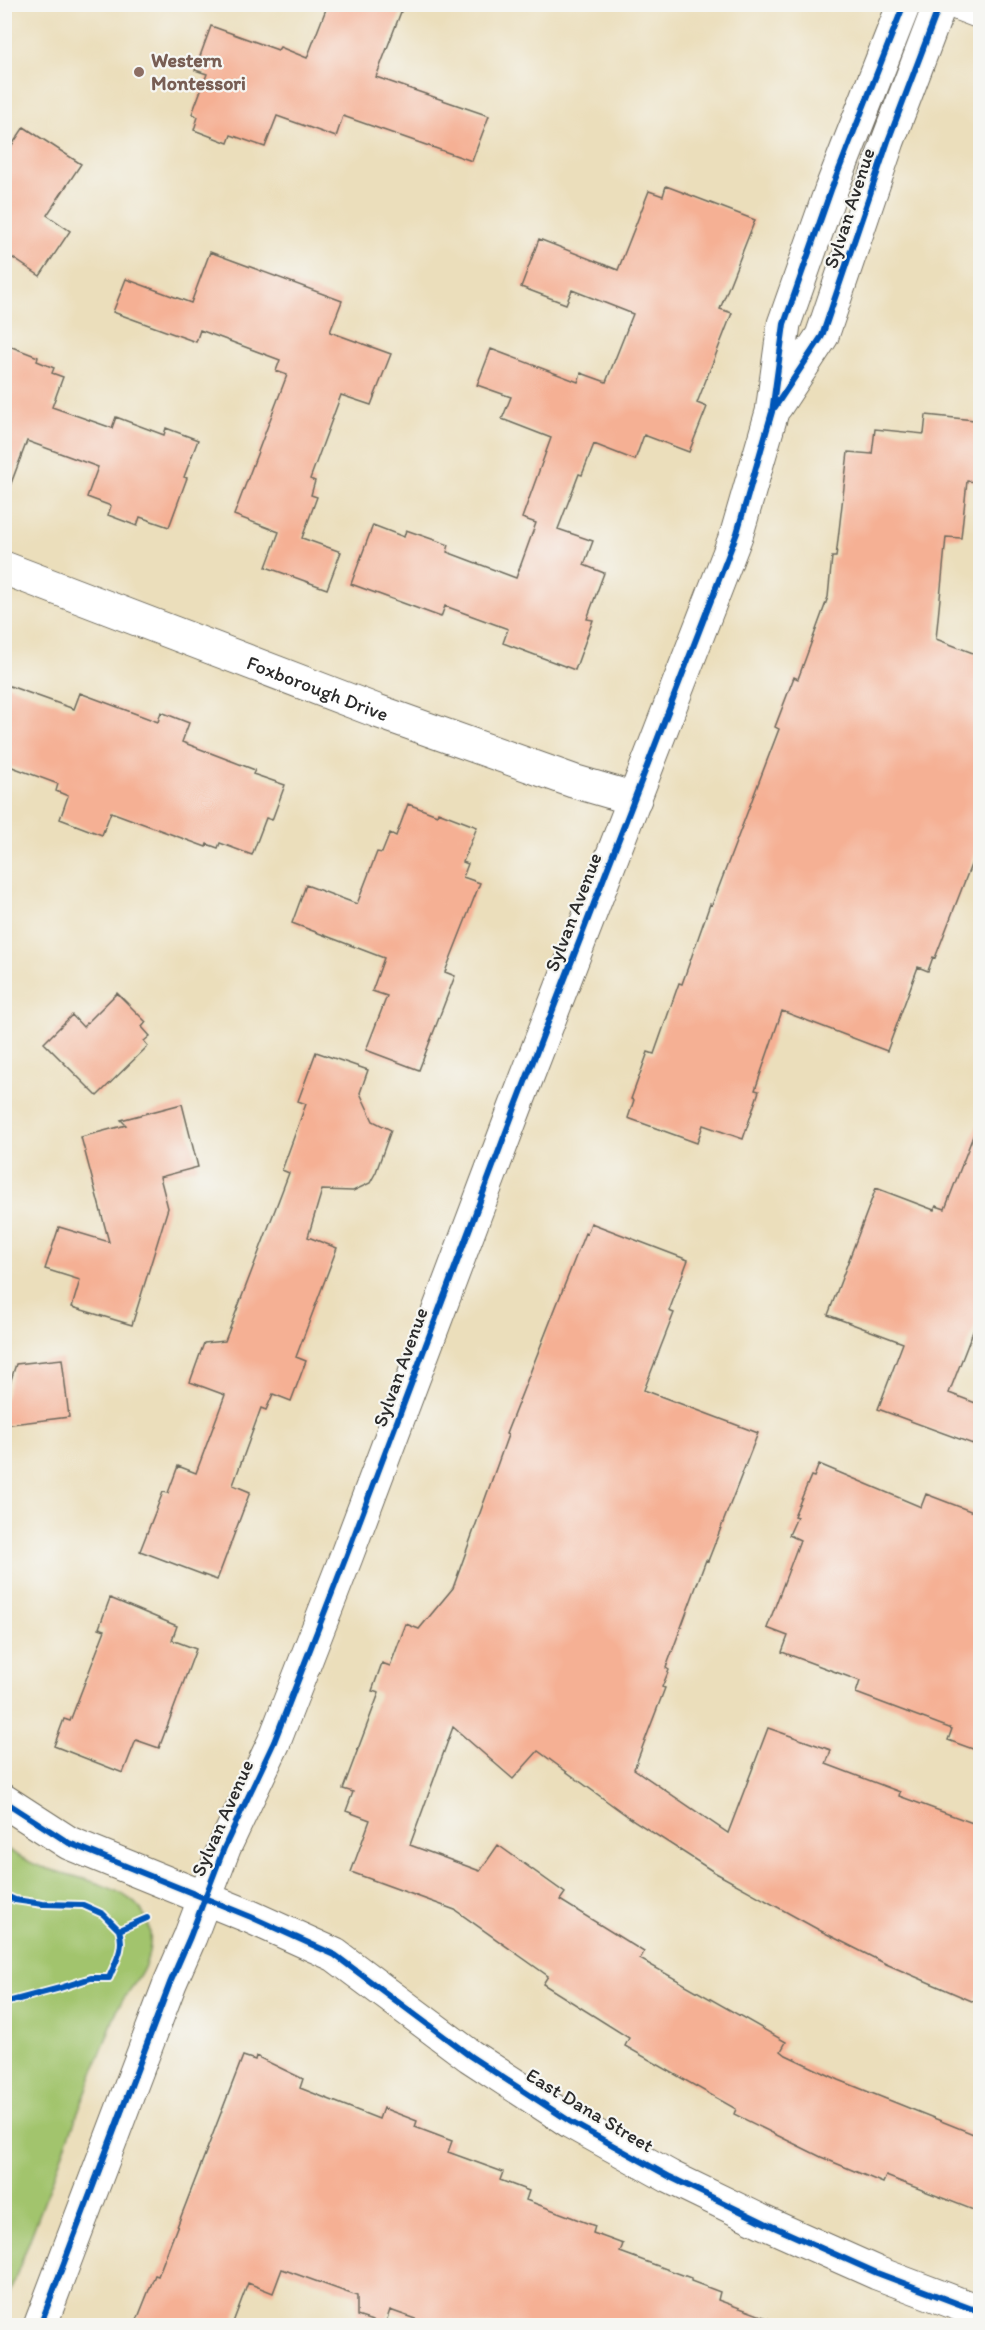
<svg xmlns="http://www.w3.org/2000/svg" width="985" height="2330" font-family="Itim,sans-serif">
	<rect width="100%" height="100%" fill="#f6f6f2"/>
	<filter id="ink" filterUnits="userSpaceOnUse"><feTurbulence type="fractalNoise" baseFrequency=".0167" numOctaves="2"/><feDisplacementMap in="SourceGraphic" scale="12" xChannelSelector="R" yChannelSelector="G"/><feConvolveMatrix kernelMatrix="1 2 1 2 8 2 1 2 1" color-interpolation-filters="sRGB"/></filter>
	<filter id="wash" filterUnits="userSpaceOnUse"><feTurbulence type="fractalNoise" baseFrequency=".008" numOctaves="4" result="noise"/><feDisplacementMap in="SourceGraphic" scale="24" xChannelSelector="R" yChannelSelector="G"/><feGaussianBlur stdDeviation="1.35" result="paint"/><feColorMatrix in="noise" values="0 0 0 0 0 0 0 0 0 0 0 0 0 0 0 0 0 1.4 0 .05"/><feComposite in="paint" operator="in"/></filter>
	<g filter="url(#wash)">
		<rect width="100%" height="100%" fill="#ebdebb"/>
		<!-- park -->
		<path fill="#a2c46d" stroke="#66784c" stroke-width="1.5" d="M5,1848C16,1854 29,1863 42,1867C91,1883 170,1890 146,1963C140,1981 125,1993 117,2010L5,2305Z"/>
		<g id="blocks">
			<!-- building -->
			<path fill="#f5b094" d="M328,4H404L376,77L489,116L472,161L343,116L336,137L277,116L265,147L231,135L228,143L194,130L198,117L192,114L207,74L195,70L211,26L278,50L280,47L307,58Z
				M24,127L81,164L47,215L70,231L40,276L4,252V157Z
				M666,186L755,220L720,309L732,313L697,403L707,407L689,452L644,435L635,460L594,444L582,475L579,474L558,529L593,541L584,565L604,573L587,619L593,620L575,670L503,643L508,629L445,606L441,617L351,584L373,525L404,537L406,530L449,545L447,552L516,578L536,523L522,518L551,438L502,419L511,397L477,385L491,349L578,382L581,373L606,382L633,314L572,290L566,304L521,287L539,239L618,270L649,191L663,196Z
				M210,252L342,301L330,332L391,354L371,405L341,395L310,479L315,481L311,495L317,497L302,538L341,552L327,589L266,567L279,532L234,515L287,375L276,371L280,360L200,330L196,342L113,312L126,279L191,303Z
				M4,344L38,357L37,361L54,368L52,373L63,377L52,407L112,428L116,417L164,435L166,428L198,440L184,477L187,478L169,527L140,517L137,526L108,515L111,506L87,497L98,467L27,441L7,494L4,493Z
				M926,415L974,420L981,438L977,482L967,481L961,538L946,537L936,639L981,656V839L935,958L933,957L928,971L918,967L887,1051L782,1011L755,1090L759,1091L743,1139L703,1125L697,1143L628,1118L634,1100L631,1099L648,1052L654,1054L679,983L682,984L710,904L712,905L779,729L775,727L794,677L798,679L828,597L832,557H836L848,452L872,454L875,429L924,434Z
				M4,684L74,709L80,693L158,722L161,712L189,723L182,742L255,770L253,774L285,785L272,820L266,818L252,855L220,843L218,848L207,844L206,847L111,812L102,835L60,819L68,796L56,791L58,784L4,764Z
				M408,804L437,815L438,812L477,827L463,862L468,864L463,877L480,883L445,972L455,976L419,1070L366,1050L387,996L372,991L384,958L292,923L306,885L357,904L377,852L382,853L390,833L396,836Z
				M117,993L146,1022L142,1027L150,1036L144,1041L148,1046L97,1096L44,1043L72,1015L83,1027Z
				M316,1052L368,1070L360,1093L373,1121L391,1130L376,1172L370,1183L353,1191L322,1190L308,1237L337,1248L296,1357L306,1361L291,1401L273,1394L266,1410L261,1408L233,1485L250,1492L217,1580L140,1551L163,1492L168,1493L178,1466L196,1473L225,1395L190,1382L204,1343L225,1341L289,1173L282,1170L306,1104L298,1101Z
				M182,1104L198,1167L160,1177L168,1208L132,1325L72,1307L80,1280L45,1269L59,1227L109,1242L81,1137L126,1125L121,1120Z
				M978,1123H981V1311L949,1393L981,1405V1447L878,1409L903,1343L828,1315L876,1188L934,1210L936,1206L945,1209Z
				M591,1223L688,1260L669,1311L674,1313L644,1390L758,1433L708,1561L706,1560L666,1668L669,1670L662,1687L665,1688L634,1769L728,1833L768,1728L831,1750L826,1764L900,1792L899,1796L981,1826V1986L974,2002L886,1964L819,1930L714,1872L630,1818L538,1751L513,1779L453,1727L410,1845L480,1871L498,1845L565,1893L560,1900L644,1952L640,1959L786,2042L781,2051L786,2055L839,2080L981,2137V2213L886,2176L883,2183L821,2157L734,2114L736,2109L625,2046L629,2038L543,1984L548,1976L455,1910L351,1872L370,1820L346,1811L353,1792L343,1789L379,1693L372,1691L382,1663L390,1666L406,1624L419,1629L453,1588L508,1435L506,1434L585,1233L587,1234Z
				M62,1359L69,1417L4,1425V1402L16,1364Z
				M819,1464L921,1507L926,1494L981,1515V1752L948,1740L952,1729L856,1693L860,1681L782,1652L788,1636L767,1628L800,1540L789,1535L797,1517L794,1516L811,1476L814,1477Z
				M110,1598L177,1626L172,1640L196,1649L159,1748L136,1740L123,1773L54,1746L64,1719L70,1721L105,1630L99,1628Z
				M243,2056L255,2060L256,2056L303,2079L300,2088L379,2119L383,2108L417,2121L415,2127L452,2141L448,2152L503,2172L500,2180L529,2191L526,2200L595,2226L593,2233L623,2244L620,2252L691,2278V2281L720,2292L718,2300L778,2322L777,2325H432L390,2310L385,2325L357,2316V2296L282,2269L273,2293L248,2283L232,2325H135L155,2275L158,2276Z"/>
		</g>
	</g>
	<g filter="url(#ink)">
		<use href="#blocks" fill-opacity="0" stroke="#6e6a5d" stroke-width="1.5"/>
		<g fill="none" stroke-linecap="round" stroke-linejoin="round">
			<defs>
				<g id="street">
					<path id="s1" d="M4,568L377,711L573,781L635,799"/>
					<path d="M4,1801L69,1843L251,1917L335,1955L470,2056L571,2122L670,2177L765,2223L877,2273L980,2312"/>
				</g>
				<path id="secondary" d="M959,4L980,12
					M776,406L822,336L888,141L940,4
					M40,2326L170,1983L190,1937L224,1848L274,1742L346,1557L515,1108L737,533L772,412L784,324L831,190L904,4"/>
			</defs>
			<!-- street casing -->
			<use href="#street" stroke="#6e6a5d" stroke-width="35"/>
			<!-- secondary casing -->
			<use href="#secondary" stroke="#6e6a5d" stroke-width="35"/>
			<!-- street -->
			<use href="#street" stroke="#fff" stroke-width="33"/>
			<!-- secondary -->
			<use href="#secondary" stroke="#fff" stroke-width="33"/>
			<defs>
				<path id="cycleway" d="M775,407L822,336L888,141L940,4
					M4,1801L69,1843L251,1917L335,1955L470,2056L571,2122L670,2177L765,2223L877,2273L980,2312
					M4,1895L15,1900L43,1904L83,1905L103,1914L119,1930
					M4,2003L60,1988L91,1978H109C116,1961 125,1948 119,1930L147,1918
					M40,2326L170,1983L190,1937L224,1848L274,1742L346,1557L515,1108L737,533L772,412L784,324L831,190L904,4"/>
			</defs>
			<!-- cycleway casing -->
			<use href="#cycleway" stroke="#f6f6f2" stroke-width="10"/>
			<!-- cycleway -->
			<use href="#cycleway" stroke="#0057b8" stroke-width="6"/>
		</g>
	</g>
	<!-- markers -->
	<circle fill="#8d6e63" stroke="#f6f6f2" stroke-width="2" cx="139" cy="72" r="6"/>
	<g text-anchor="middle" stroke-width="4.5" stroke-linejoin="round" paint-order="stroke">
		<!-- education labels -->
		<g font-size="20" font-weight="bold" fill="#785e54" stroke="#f6f6f2" text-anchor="start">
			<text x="151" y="67">Western<tspan x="151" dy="23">Montessori</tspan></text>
		</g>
		<!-- street labels -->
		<g font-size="20" fill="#2b2b2b" stroke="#f6f6f2">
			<text transform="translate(849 208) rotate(-72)" y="7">Sylvan Avenue</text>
			<text dy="7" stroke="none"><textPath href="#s1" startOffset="336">Foxborough Drive</textPath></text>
			<text transform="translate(573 912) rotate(-69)" y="7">Sylvan Avenue</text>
			<text transform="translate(400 1367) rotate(-70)" y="7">Sylvan Avenue</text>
			<text transform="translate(222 1818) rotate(-66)" y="7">Sylvan Avenue</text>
			<text transform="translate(590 2110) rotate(31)" y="7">East Dana Street</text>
		</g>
	</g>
	<!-- margin -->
	<rect width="985" height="2330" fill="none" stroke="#f6f6f2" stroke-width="24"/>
</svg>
